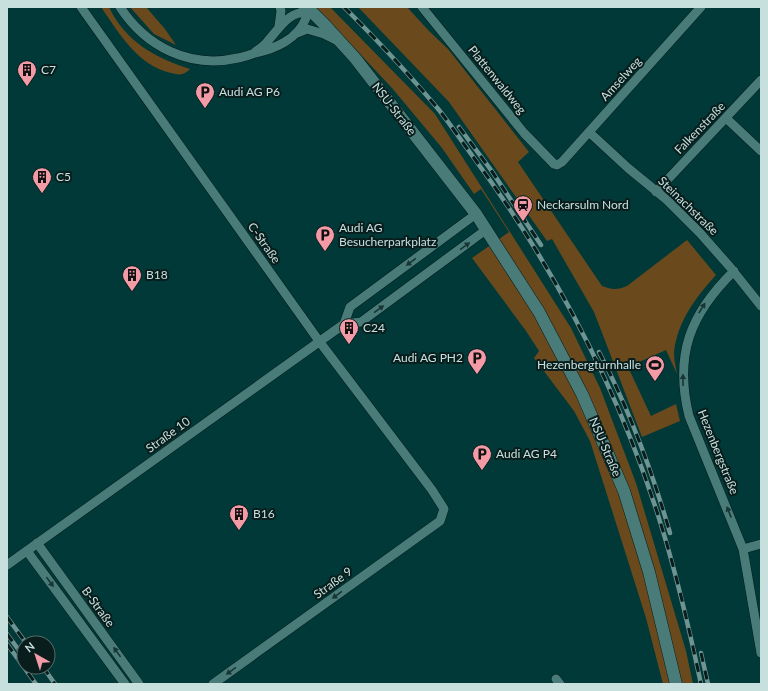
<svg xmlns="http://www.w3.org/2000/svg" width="768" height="691" font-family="Lato,sans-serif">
	<rect width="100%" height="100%" fill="#003937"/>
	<!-- green -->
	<path fill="#6a491d" d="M101,7H109C125,41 155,58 190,69C183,76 179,75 171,73C137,65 119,33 101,7Z
		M130,7H146L165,29L176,45L154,34Z
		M316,7H330L435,114L571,328L600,388L636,483L686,651L693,684H663L646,618L590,441L574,411L534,358L539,351L526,331L472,258L509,232L481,189L474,194L442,148L392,88Z
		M358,7H407L428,30L448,49L529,152L518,162L602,286C612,290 618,290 627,286L687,240L716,275C696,297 677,322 674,353C674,360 676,368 677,374L666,350L628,367L651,416L676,404L680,421L642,437L594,312L552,239L547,241L449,102Z"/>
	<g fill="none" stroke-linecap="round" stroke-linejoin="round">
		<defs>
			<path id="minor" d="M81,7L319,341L432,490L444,509L440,521L213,684
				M120,7C146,47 190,69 238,58C244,57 249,55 255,53C275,49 298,39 306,18L303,7
				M422,7L524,133L554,164L557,165L562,162L701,7
				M279,26L281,11L280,7
				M297,33L307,29L324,34L336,40
				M255,52C259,49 264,46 267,42C278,30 291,7 310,14
				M726,118L761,151
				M589,132L628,168L667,200L700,233L730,267L761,306
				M656,192L761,80
				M734,271C690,314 674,355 689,416L743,549L761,653
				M344,324L350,307L476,214
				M37,543L139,684
				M743,549L761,544
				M27,551L125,684
				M7,565L344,324L361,322L487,229
				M556,679L560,684"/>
			<path id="secondary" d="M307,7L325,25L355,58L476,214L539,312L582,394L624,491L649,572L676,684"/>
		</defs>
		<!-- minor casing -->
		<use href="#minor" stroke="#031d1c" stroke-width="10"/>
		<!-- secondary casing -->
		<use href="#secondary" stroke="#031d1c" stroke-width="13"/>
		<!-- minor -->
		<use href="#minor" stroke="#497b78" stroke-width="9"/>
		<!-- secondary -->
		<use href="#secondary" stroke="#497b78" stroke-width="12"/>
		<defs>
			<path id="rail" d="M344,7C377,40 409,74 439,110C451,125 462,142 474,158C551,263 613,379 654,503C674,562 688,623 701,684
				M459,127L491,170L541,245
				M599,352C629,409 652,471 670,533
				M7,617L26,643
				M7,634L18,649
				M7,644L36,684
				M701,653L708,684
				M43,667L55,684"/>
		</defs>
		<!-- rail casing -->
		<use href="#rail" stroke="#6d9492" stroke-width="4.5"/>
		<!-- rail -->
		<use href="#rail" stroke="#081d1c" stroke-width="3" stroke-dasharray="9" stroke-linecap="butt"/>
	</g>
	<!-- one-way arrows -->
	<defs><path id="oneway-solid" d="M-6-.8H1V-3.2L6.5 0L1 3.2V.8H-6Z"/></defs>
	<g fill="#183433">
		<use href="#oneway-solid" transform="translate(465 246) rotate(-36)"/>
		<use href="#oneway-solid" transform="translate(411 262) rotate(144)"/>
		<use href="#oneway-solid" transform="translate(702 308) rotate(-58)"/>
		<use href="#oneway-solid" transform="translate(379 309) rotate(-36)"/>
		<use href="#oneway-solid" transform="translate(683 380) rotate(-91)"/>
		<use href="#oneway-solid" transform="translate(729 512) rotate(-111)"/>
		<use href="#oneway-solid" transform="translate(50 582) rotate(54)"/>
		<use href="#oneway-solid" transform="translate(337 595) rotate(144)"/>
		<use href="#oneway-solid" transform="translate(117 652) rotate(-126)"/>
		<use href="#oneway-solid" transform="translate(231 671) rotate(144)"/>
	</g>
	<!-- icons -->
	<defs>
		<symbol id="building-pin" viewBox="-11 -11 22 30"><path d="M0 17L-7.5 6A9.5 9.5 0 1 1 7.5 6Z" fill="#f39aa7" stroke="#081d1c"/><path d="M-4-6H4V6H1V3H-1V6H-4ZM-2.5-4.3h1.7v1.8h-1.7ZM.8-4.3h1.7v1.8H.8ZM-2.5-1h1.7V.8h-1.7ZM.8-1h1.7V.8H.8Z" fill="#111"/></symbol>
		<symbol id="parking-pin" viewBox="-11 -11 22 30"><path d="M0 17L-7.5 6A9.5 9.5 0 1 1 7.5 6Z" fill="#f39aa7" stroke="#081d1c"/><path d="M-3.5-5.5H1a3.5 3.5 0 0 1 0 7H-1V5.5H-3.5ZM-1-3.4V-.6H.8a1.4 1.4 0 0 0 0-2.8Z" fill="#111"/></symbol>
		<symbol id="station-pin" viewBox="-11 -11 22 30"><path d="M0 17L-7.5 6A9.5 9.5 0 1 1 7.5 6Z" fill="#f39aa7" stroke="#081d1c"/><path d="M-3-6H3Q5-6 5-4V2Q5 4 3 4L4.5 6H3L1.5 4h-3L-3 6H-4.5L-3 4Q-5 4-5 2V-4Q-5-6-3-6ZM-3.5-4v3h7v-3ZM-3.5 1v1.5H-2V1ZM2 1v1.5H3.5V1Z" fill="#111"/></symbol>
		<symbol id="stadium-pin" viewBox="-11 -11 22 30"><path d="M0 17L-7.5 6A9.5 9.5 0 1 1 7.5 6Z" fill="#f39aa7" stroke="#081d1c"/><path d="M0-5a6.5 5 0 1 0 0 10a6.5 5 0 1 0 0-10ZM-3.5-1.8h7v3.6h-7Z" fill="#111"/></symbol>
	</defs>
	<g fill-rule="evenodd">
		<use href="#building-pin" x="16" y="59" width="22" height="30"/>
		<use href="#parking-pin" x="194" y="81" width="22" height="30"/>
		<use href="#building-pin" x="31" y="166" width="22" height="30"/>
		<use href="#station-pin" x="512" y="194" width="22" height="30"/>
		<use href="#parking-pin" x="314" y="224" width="22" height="30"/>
		<use href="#building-pin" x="121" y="264" width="22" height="30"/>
		<use href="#building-pin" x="338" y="317" width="22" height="30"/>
		<use href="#parking-pin" x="466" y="347" width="22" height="30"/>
		<use href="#stadium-pin" x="644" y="354" width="22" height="30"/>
		<use href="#parking-pin" x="471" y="443" width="22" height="30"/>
		<use href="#building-pin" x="228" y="503" width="22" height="30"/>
	</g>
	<g text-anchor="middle" stroke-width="4" stroke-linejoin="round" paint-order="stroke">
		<!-- poi labels -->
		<g font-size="12" fill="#c7e0de" stroke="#081d1c" text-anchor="start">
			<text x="41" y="74">C7</text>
			<text x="219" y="96">Audi AG P6</text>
			<text x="56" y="181">C5</text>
			<text x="537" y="209">Neckarsulm Nord</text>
			<text x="339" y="232">Audi AG<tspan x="339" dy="14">Besucherparkplatz</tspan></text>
			<text x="146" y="279">B18</text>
			<text x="363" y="332">C24</text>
			<text x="463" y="362" text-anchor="end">Audi AG PH2</text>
			<text x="641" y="369" text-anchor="end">Hezenbergturnhalle</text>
			<text x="496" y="458">Audi AG P4</text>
			<text x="253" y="518">B16</text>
		</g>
		<!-- street labels -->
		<g font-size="12" fill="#c7e0de" stroke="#081d1c">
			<text transform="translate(621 79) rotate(-48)" y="4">Amselweg</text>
			<text transform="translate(497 80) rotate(51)" y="4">Plattenwaldweg</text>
			<text transform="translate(394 109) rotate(52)" y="4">NSU-Straße</text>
			<text transform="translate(700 128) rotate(-46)" y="4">Falkenstraße</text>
			<text transform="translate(688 206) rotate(44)" y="4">Steinachstraße</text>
			<text transform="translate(264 243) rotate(55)" y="4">C-Straße</text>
			<text transform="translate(168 435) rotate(-36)" y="4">Straße 10</text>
			<text transform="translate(605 447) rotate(67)" y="4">NSU-Straße</text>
			<text transform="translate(718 452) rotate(68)" y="4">Hezenbergstraße</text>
			<text transform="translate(333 583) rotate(-36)" y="4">Straße 9</text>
			<text transform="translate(98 607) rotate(54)" y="4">B-Straße</text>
		</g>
	</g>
	<!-- border -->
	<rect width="768" height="691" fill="none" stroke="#c7e0de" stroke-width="16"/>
	<!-- north arrow -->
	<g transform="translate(36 655) rotate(321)"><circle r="19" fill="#081d1c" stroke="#546b6a"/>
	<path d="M0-3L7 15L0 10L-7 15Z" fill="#f39aa7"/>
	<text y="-6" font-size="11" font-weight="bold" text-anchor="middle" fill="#c7e0de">N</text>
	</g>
</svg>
